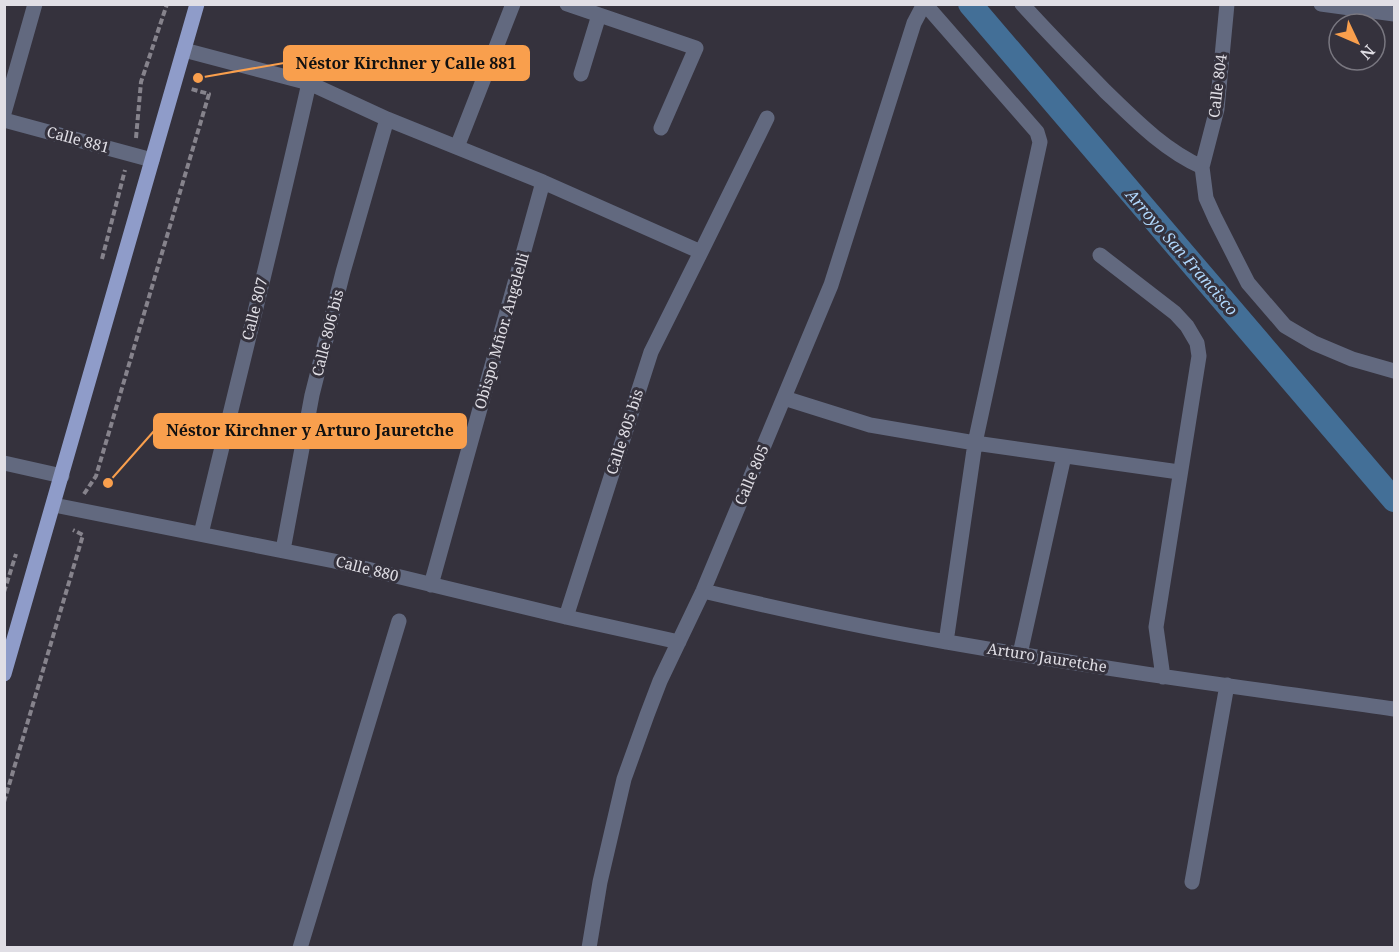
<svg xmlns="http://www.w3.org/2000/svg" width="1399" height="952" font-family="'Noto Serif',serif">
	<rect width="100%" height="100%" fill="#35323d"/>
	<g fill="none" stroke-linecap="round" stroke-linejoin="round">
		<!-- canal -->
		<path stroke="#436f97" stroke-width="24" d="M970,4L1394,500"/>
		<!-- path -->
		<path stroke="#86838c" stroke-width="4" stroke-dasharray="6 3" stroke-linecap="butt" d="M136,138L141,82L167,4
			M102,259L125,170
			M84,494L96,476L209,94L191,89
			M4,592L16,554
			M4,802L83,535L73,530"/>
		<!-- minor -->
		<path stroke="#62697f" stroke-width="15" d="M567,4L696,48L661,128
			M925,4L1037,132L1040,142L975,443L946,642
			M1022,4C1049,34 1077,62 1105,91C1135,120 1164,150 1202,167
			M1227,4L1217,109L1202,167L1206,198L1215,218L1248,283L1285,326L1314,343L1352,359L1394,371
			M1321,4L1394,14
			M184,50L309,83L387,119L543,182L701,252L767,118
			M581,74L599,15
			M4,113L35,4
			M4,120L152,160
			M457,147L513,4
			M1100,255L1175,313L1187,326L1197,343L1199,356L1156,627L1163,677
			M784,398L870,425L975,443L1179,472
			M4,463L62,476
			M54,505L334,561L566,617L679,642
			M201,534C237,384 275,234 309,83
			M283,550L312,395L343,272L387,119
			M431,585L543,182
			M703,591C784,610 865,628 947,642C1095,668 1245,688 1394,709
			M566,617L651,352L701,252
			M1020,654L1064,456
			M1192,882L1227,685
			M300,948L399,621
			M589,948L600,882L624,779L647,715L660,681L703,591L831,285L914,23L924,4"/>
		<!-- major -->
		<path stroke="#8f9cc9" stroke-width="15" d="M4,674L197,4"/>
	</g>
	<g text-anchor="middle" stroke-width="6" stroke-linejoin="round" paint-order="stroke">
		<!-- street labels -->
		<g font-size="15" fill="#e0dee5" stroke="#35323d">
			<text transform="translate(1218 86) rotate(-83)" y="5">Calle 804</text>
			<text transform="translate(78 140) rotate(15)" y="5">Calle 881</text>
			<text transform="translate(255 309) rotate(-76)" y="5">Calle 807</text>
			<text transform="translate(502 331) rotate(-74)" y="5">Obispo Mñor. Angelelli</text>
			<text transform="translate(328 333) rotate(-76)" y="5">Calle 806 bis</text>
			<text transform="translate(625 432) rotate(-72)" y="5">Calle 805 bis</text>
			<text transform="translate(752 475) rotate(-67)" y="5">Calle 805</text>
			<text transform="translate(367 569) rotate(14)" y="5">Calle 880</text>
			<text transform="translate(1047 658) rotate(9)" y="5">Arturo Jauretche</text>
		</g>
		<!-- water labels -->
		<g font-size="16" font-style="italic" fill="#b0d7fc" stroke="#35323d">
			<text transform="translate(1182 252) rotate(49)" y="6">Arroyo San Francisco</text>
		</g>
	</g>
	<!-- callouts -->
	<path fill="none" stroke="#f99f4d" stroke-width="2" d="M198 78L284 63M108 483L154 431"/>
	<g fill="#f99f4d" stroke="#35323d" stroke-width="2">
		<circle cx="198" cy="78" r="6"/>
		<circle cx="108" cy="483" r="6"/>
	</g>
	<g fill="#f99f4d" stroke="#f99f4d" stroke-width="2">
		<rect x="284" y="46" width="245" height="34" rx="6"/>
		<rect x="154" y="414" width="312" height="34" rx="6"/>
	</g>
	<g font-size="16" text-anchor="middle" font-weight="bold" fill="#111">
		<text x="406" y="69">Néstor Kirchner y Calle 881</text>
		<text x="310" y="436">Néstor Kirchner y Arturo Jauretche</text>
	</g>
	<!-- border -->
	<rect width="1399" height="952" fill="none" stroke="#e0dee5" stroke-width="12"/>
	<!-- north arrow -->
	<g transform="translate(1357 42) rotate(134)"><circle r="28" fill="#35323d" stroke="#797780" stroke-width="1.5"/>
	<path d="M0-4.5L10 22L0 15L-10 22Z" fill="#f99f4d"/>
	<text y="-9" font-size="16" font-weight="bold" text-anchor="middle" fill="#e0dee5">N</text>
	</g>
</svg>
